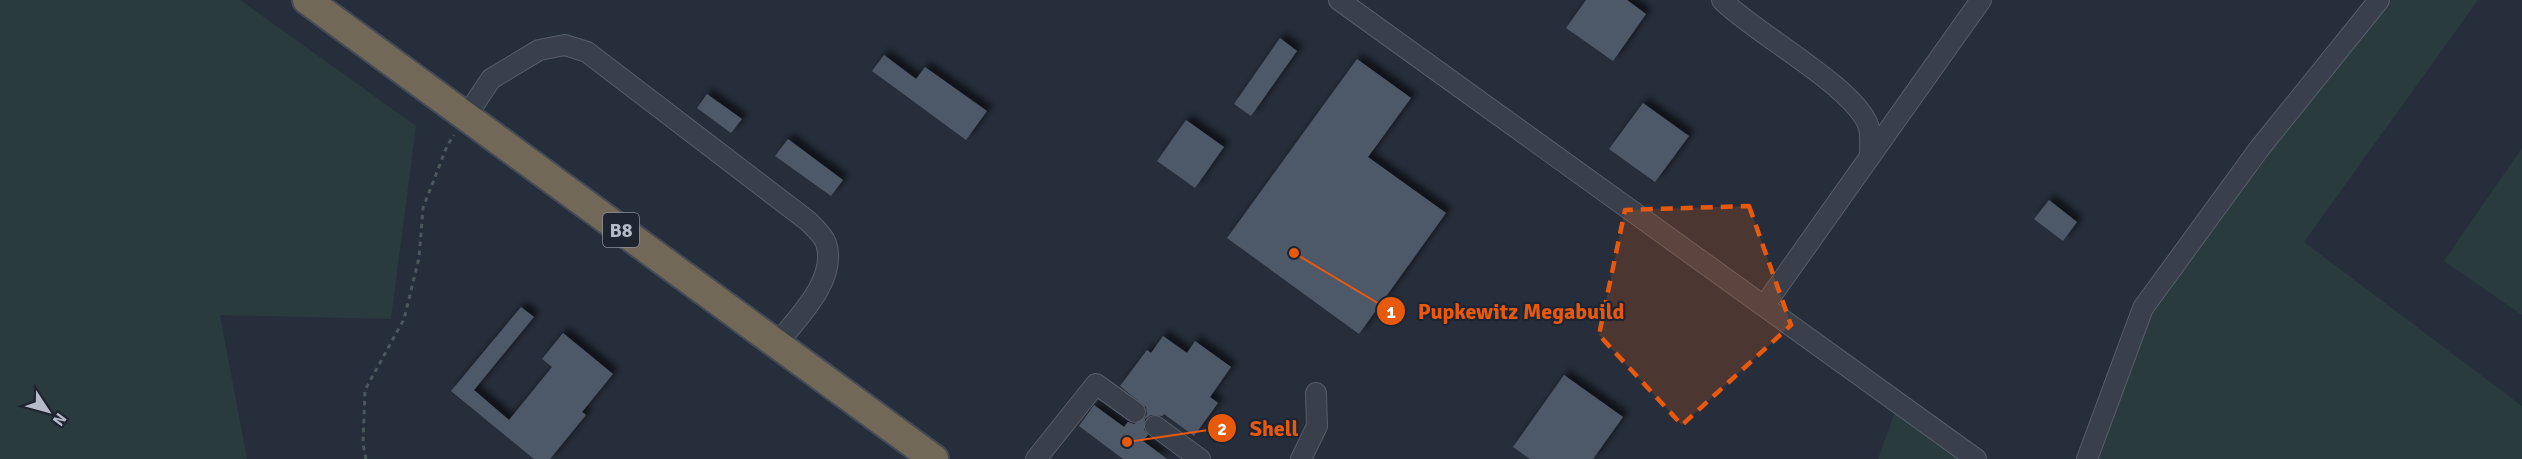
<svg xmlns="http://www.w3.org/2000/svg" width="2522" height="459" font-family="Signika,sans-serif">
	<defs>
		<filter id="shadow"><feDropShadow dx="5.5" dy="-5.5" stdDeviation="3" flood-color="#0009"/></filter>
	</defs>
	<rect width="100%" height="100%" fill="#262e3b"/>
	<!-- green -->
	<path fill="#293b3d" d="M0,0H240L416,126L391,319L220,315L247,459H0Z
		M2379,0H2478L2304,242L2522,406V459H2087L2143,308Z
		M2522,148V315L2444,261Z
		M1898,403L1976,459H1878Z"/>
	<!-- building -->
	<path fill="#4e5867" filter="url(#shadow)" d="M1586,0H1627L1646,14L1613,61L1566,28Z
		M1280,38L1297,51L1251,116L1234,104Z
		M884,55L916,79L925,67L987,111L966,140L872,71Z
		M1357,59L1411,98L1368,157L1446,213L1359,334L1227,238Z
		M707,94L742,119L731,133L697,108Z
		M1643,103L1689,136L1655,182L1609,149Z
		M1186,120L1224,147L1195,188L1157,161Z
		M788,139L843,180L831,196L775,156Z
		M2049,200L2077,222L2063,241L2034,219Z
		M521,307L534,317L474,390L509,420L552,367L542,359L563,333L613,374L582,412L586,415L550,459H534L451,391Z
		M1163,336L1187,353L1195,341L1231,367L1210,397L1218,403L1194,436L1164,414L1162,416L1151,415L1145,419L1144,430L1148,435L1143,441L1167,459H1123L1079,426L1094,405L1124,427L1128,422L1134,424L1144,419L1147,414L1146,407L1120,386L1147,350L1151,353Z
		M1564,375L1623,417L1593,459H1530L1513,447Z"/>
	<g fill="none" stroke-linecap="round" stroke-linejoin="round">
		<defs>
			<path id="minor" d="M1339,0L1976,459
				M1722,0C1754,33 1859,89 1869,128C1871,136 1870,148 1870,156
				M467,115L491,79L539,50L565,45L587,52L808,221C814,227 823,235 826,243C838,280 797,318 776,345
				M1764,306L1981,0
				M1155,426L1200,459
				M1036,459L1096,384L1135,412
				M1301,459L1317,426L1316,393
				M2087,459L2143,308L2259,149L2379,0"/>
			<path id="highway" d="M307,0L934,459"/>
		</defs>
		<!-- minor casing -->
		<use href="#minor" stroke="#575e69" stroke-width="22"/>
		<!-- highway casing -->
		<use href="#highway" stroke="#444b56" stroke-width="32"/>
		<!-- path -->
		<path stroke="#48585b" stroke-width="3" stroke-dasharray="4.5 4.5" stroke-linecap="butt" d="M366,459L363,444L365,390L404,319L419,258L423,208L447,146L454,135"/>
		<!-- minor -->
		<use href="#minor" stroke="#39404b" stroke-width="20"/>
		<!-- highway -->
		<use href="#highway" stroke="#716857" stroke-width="28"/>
	</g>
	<!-- marked area -->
	<path fill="#e8590c" fill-opacity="0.2" stroke="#e8590c" stroke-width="4.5" stroke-dasharray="12 8" stroke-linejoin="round" d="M1749,206L1791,325L1682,425L1599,335L1625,210Z"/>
	<g text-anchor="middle" stroke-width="4.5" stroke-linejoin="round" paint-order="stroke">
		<!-- shield labels -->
		<rect fill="#1e2530" stroke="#888e9a" stroke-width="1.5" x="603" y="213" width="36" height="34" rx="4.5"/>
		<g font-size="20" font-weight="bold" fill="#b5bbc7">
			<text x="621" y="237">B8</text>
		</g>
	</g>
	<!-- callouts -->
	<path fill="none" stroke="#e8590c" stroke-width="2" d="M1294 253L1391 311M1127 442L1222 428"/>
	<g fill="#e8590c" stroke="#1e2530" stroke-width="2">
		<circle cx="1294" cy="253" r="6"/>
		<circle cx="1127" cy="442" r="6"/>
		<circle cx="1391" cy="311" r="15"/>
		<circle cx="1222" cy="428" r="15"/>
	</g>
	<g font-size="18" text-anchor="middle" font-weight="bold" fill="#fff">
		<text x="1391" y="318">1</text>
		<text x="1222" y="435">2</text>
	</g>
	<g font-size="22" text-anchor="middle" font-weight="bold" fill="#e8590c" stroke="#1e2530" stroke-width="4.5" stroke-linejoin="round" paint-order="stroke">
		<text x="1521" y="319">Pupkewitz Megabuild</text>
		<text x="1274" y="436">Shell</text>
	</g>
	<!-- north arrow -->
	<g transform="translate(48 411) rotate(126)" stroke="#1e2530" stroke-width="4.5" paint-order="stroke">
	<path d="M0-4.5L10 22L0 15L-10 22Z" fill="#b5bbc7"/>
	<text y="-9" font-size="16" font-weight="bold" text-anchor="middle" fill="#b5bbc7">N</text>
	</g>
</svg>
